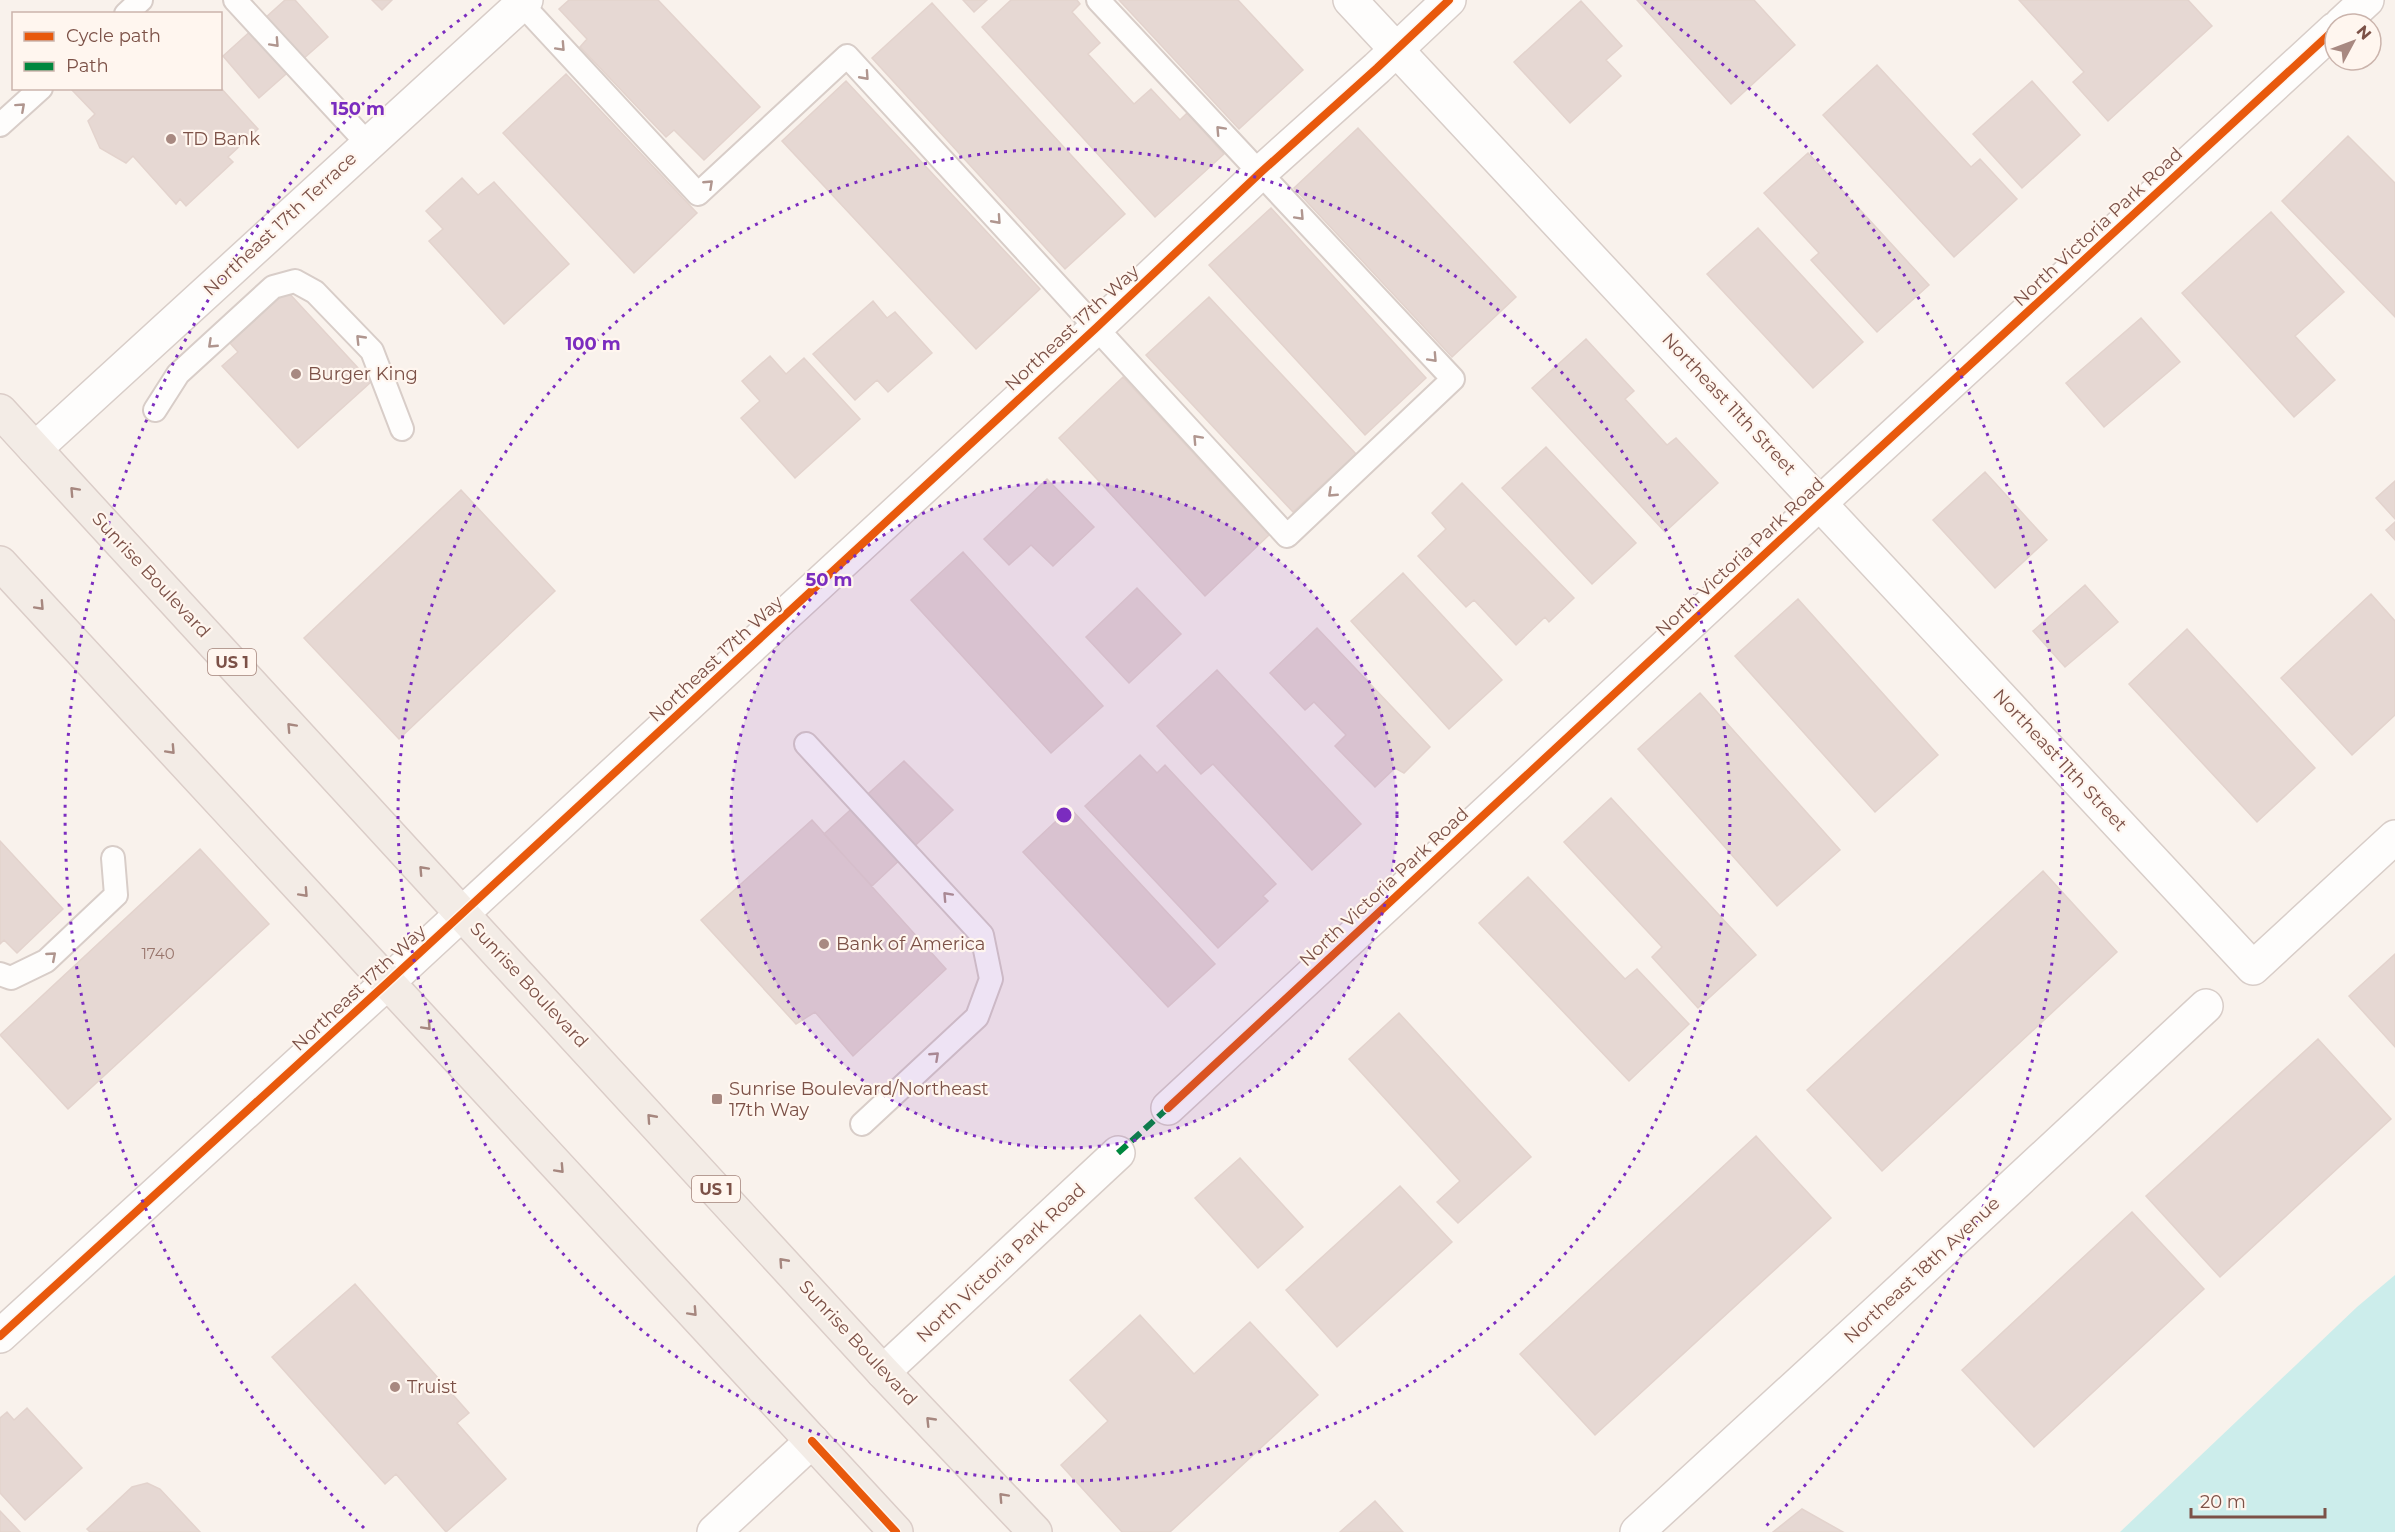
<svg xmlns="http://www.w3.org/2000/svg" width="2395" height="1532" font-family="Montserrat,sans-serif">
	<rect width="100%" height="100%" fill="#f9f2ec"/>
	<!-- water -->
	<path fill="#ccedeb" d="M2395,1275V1532H2120L2357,1307Z"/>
	<!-- building -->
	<path fill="#e6d8d3" stroke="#e3d3cd" stroke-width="1.5" d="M285,0H295L328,37L259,98L223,56Z
		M372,0H392L382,10Z
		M569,0H658L760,107L704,160L674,130L666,137L580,47L587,39L559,9Z
		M963,0H987L974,12Z
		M1011,0H1077L1080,4L1072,12L1100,43L1088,54L1134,104L1151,89L1180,120L1187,113L1224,154L1155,217L982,27Z
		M1119,0H1238L1303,70L1239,129Z
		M1637,0H1754L1795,45L1731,104Z
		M2019,0H2188L2212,26L2108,121L2073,82L2084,72Z
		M1581,1L1622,46L1606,60L1621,76L1570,123L1514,62Z
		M932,3L1125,214L1065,269L872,58Z
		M1877,65L1971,167L1980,159L2017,199L1954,257L1823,115Z
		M566,74L697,213L634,273L503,133Z
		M846,81L1040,289L976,349L782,141Z
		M2032,81L2080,135L2022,188L1973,134Z
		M220,87L258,129L228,157L233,162L186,206L180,199L176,204L133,156L126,163L100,148L88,121L95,114L71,89Z
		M1358,128L1516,297L1452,357L1294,188Z
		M2348,136L2395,183V317L2282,201Z
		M1808,153L1929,285L1877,332L1811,260L1819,253L1764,193Z
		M462,178L478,195L494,182L569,264L504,324L429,241L443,229L426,211Z
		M1271,208L1426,378L1365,435L1209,265Z
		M2271,212L2344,292L2295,336L2335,380L2294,417L2182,293Z
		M1758,228L1863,342L1813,388L1707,274Z
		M287,291L371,382L298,448L222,366L238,352L230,343Z
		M1209,297L1356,454L1293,512L1146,355Z
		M873,301L887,318L895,312L932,353L888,392L877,380L855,400L813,354Z
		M2141,318L2180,362L2104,427L2066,383Z
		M1586,339L1634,391L1625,399L1667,445L1676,438L1718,483L1665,532L1532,388Z
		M770,356L786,374L804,358L860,419L795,478L741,418L760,401L742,381Z
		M1123,377L1269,535L1205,596L1059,438Z
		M1546,447L1636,543L1592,584L1502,488Z
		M1985,472L2047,540L1995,588L1933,520Z
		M1047,479L1094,527L1053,566L1031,545L1009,565L984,539Z
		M2395,481V519L2376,498Z
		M1462,483L1574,598L1549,622L1545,617L1516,645L1474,600L1466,607L1418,556L1446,529L1432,513Z
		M461,490L555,591L399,739L304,638Z
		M2395,522V540L2386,530Z
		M963,552L1103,706L1051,753L911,600Z
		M1403,573L1502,680L1449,729L1351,621Z
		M2085,585L2118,622L2065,667L2033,631Z
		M1137,588L1181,634L1129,683L1086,637Z
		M2371,594L2395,621V715L2352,755L2281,678Z
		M1798,599L1938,755L1875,812L1735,656Z
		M1317,628L1430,747L1404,773L1395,768L1375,787L1335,746L1346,735L1314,702L1305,710L1270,673Z
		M2187,629L2315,768L2257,822L2129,684Z
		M1217,670L1361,824L1312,870L1213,764L1201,774L1157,726Z
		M1700,693L1840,850L1777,906L1638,749Z
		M1140,755L1157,773L1165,765L1276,884L1263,896L1268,901L1218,948L1085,806Z
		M904,761L953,810L872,886L824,834Z
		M1611,798L1756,955L1698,1008L1652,957L1662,947L1564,842Z
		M1070,808L1215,964L1168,1007L1023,852Z
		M812,820L946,969L853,1056L815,1012L796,1024L701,920Z
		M0,841L63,909L17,953L4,940L0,944Z
		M200,849L269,924L68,1109L0,1035Z
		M2043,871L2117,952L1882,1171L1807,1090Z
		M1528,877L1625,979L1637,969L1689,1024L1629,1081L1479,923Z
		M2395,954V1047L2349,996Z
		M1399,1013L1531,1157L1458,1223L1437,1202L1460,1181L1349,1059Z
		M2318,1039L2391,1119L2220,1277L2146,1196Z
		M1756,1136L1831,1218L1595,1435L1520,1354Z
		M1240,1158L1303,1227L1258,1268L1195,1198Z
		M1400,1186L1452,1242L1337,1347L1286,1290Z
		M2132,1212L2204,1289L2034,1447L1962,1370Z
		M355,1284L469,1413L457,1423L506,1479L446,1532L396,1474L385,1484L272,1357Z
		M1140,1315L1194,1374L1250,1322L1318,1395L1170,1532H1122L1061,1465L1108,1421L1070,1380Z
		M27,1408L82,1468L25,1520L0,1493V1418L7,1412L14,1420Z
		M147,1483L160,1489L200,1532H90L87,1529L132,1487Z
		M1375,1501L1403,1532H1340Z
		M1802,1509L1843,1532H1773Z
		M0,1511L20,1532H0Z"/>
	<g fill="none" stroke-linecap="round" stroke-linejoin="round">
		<defs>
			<path id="lane" d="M235,0L367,143
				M518,0L698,194L847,56L1287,536L1453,379L1098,0
				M126,14L141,0
				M0,125L41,88
				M155,410L178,374L273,287L295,281L315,292L372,351L402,429
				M806,744L982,935L991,979L977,1017L862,1124
				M0,974L11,978L46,961L116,895L113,858"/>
			<path id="street" d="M1350,0L2253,968L2395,837
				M2341,24L2367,0
				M35,449L526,0
				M1168,1108L1821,502L2335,29
				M0,1336L387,983L1096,328L1260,173L1377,68L1449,0
				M883,1372L1118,1153
				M1637,1532L1880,1309L2206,1006"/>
			<path id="secondary" d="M714,1532L812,1441"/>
			<path id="primary" d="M0,411L883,1372L1035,1532
				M0,563L896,1532"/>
		</defs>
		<!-- lane casing -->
		<use href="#lane" stroke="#d8cdc8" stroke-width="26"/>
		<!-- street casing -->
		<use href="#street" stroke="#d8cdc8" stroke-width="36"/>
		<!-- secondary casing -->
		<use href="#secondary" stroke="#dacec9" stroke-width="36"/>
		<!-- primary casing -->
		<use href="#primary" stroke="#dbcdc8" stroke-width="36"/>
		<!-- lane -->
		<use href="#lane" stroke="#fefdfc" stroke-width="22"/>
		<!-- street -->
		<use href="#street" stroke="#fefdfc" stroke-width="33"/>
		<!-- secondary -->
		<use href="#secondary" stroke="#fefdfc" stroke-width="33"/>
		<!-- primary -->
		<use href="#primary" stroke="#f3ece6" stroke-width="33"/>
		<!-- quiet -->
		<path stroke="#00873e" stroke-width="6" stroke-dasharray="12 6" stroke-linecap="butt" d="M1118,1153L1168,1108"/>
		<defs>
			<path id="cycleway" d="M1168,1108L1821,502L2335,29
				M0,1336L387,983L1096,328L1260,173L1377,68L1449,0
				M812,1441L896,1532"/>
		</defs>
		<!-- cycleway casing -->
		<use href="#cycleway" stroke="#fff6ef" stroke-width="11"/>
		<!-- cycleway -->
		<use href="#cycleway" stroke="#e8590c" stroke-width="8"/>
	</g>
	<!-- one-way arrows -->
	<defs><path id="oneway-chevron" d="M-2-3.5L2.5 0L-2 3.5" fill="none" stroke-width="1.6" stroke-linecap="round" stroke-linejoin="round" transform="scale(1.5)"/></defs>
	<g stroke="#b0968f">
		<use href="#oneway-chevron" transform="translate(275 43) rotate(47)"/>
		<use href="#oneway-chevron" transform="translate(561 47) rotate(47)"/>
		<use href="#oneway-chevron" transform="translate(865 76) rotate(48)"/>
		<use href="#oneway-chevron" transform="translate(21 107) rotate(-42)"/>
		<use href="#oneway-chevron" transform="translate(1220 130) rotate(-133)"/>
		<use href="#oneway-chevron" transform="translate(709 184) rotate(-43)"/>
		<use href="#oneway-chevron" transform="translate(1300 216) rotate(47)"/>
		<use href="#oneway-chevron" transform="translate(997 220) rotate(48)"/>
		<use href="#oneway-chevron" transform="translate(360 339) rotate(-134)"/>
		<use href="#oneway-chevron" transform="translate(212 344) rotate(137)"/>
		<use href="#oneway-chevron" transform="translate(1433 358) rotate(47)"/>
		<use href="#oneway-chevron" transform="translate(1197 439) rotate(-133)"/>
		<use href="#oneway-chevron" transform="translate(1332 493) rotate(137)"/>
		<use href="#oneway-chevron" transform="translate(947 896) rotate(-133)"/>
		<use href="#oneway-chevron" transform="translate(52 956) rotate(-41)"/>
		<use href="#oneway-chevron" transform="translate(935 1056) rotate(-43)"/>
	</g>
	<g stroke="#a6877f">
		<use href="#oneway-chevron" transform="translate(74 491) rotate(-133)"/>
		<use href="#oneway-chevron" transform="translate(40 606) rotate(47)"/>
		<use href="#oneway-chevron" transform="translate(291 727) rotate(-133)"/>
		<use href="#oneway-chevron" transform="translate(171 750) rotate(47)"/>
		<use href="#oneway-chevron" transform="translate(423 870) rotate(-133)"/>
		<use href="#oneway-chevron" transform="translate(304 893) rotate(47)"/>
		<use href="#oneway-chevron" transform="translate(427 1026) rotate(47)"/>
		<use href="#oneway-chevron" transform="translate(651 1118) rotate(-132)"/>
		<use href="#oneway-chevron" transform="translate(560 1169) rotate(47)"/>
		<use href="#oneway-chevron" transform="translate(783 1262) rotate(-132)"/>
		<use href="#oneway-chevron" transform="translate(693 1312) rotate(47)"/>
		<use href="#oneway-chevron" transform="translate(930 1421) rotate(-134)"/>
		<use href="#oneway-chevron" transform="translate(1003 1497) rotate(-133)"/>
	</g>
	<!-- distance rings -->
	<circle cx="1064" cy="815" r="333" fill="#7b2cbf" fill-opacity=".12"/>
	<g fill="none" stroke="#7b2cbf" stroke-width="3" stroke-dasharray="3 6">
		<circle cx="1064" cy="815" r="333"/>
		<circle cx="1064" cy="815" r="666"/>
		<path d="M364 1528A999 999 0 0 1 484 2M1644 2A999 999 0 0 1 1764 1528"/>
	</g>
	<!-- markers -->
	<g fill="#a88981" stroke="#fff6ef" stroke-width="2">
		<circle cx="171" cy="139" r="6"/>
		<circle cx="296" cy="374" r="6"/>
		<circle cx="824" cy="944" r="6"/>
		<rect x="711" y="1093" width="12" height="12" rx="3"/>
		<circle cx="395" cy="1387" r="6"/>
	</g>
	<g text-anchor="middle" stroke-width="4.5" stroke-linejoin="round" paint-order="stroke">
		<!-- number labels -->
		<g font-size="15" fill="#98756c">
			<text x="158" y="959">1740</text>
		</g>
		<!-- shield labels -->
		<g fill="#fff6ef" stroke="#a38279" stroke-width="1.5">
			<rect x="208" y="649" width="48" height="26" rx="4.5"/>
			<rect x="692" y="1176" width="48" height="26" rx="4.5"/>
		</g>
		<g font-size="16" font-weight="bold" fill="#7c5147">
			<text x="232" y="668">US 1</text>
			<text x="716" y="1195">US 1</text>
		</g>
		<!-- poi labels -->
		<g font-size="18" fill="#7c5147" stroke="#fff6ef" text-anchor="start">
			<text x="183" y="145">TD Bank</text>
			<text x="308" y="380">Burger King</text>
			<text x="836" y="950">Bank of America</text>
			<text x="729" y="1095">Sunrise Boulevard/Northeast<tspan x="729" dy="21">17th Way</tspan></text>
			<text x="407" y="1393">Truist</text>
		</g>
		<!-- street labels -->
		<g font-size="18" fill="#7c5147" stroke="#fff6ef">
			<text transform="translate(280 224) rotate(-43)" y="6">Northeast 17th Terrace</text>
			<text transform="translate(2098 227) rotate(-43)" y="6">North Victoria Park Road</text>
			<text transform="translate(1072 328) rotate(-43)" y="6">Northeast 17th Way</text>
			<text transform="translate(1729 404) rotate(47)" y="6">Northeast 11th Street</text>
			<text transform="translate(1740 557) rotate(-43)" y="6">North Victoria Park Road</text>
			<text transform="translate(151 575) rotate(47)" y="6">Sunrise Boulevard</text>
			<text transform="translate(716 659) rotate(-43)" y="6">Northeast 17th Way</text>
			<text transform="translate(2060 760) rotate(47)" y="6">Northeast 11th Street</text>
			<text transform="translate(1384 887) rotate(-43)" y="6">North Victoria Park Road</text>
			<text transform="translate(529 985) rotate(47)" y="6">Sunrise Boulevard</text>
			<text transform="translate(359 988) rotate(-43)" y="6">Northeast 17th Way</text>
			<text transform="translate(1001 1263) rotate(-43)" y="6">North Victoria Park Road</text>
			<text transform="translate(1922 1270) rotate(-43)" y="6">Northeast 18th Avenue</text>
			<text transform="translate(858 1343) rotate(47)" y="6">Sunrise Boulevard</text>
		</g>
	</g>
	<circle cx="1064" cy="815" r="9" fill="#7b2cbf" stroke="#fff6ef" stroke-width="3"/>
	<g font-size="18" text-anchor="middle" font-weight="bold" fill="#7b2cbf" stroke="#fff6ef" stroke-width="4.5" stroke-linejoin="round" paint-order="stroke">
		<text x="358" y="115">150 m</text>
		<text x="593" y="350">100 m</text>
		<text x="829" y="586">50 m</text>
	</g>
	<!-- legend -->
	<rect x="12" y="12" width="210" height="78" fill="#fff6ef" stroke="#cbb4ac" stroke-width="1.5"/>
	<rect x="24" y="32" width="30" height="9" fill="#e8590c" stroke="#cbb4ac" stroke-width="1.5"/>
	<text x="66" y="42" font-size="18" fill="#7c5147">Cycle path</text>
	<rect x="24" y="62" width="30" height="9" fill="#00873e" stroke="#cbb4ac" stroke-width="1.5"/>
	<text x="66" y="72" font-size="18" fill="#7c5147">Path</text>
	<!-- north arrow -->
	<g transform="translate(2353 42) rotate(49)"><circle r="28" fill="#fff6ef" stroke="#cbb4ac" stroke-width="1.5"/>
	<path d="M0-4.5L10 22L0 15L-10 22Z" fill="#a88981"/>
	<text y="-9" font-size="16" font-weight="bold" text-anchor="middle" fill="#7c5147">N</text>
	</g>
	<!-- scale -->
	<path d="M2191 1508v9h134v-9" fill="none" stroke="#7c5147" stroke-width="3"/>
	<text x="2200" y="1508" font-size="18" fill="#7c5147" stroke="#fff6ef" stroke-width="4.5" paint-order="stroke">20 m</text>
</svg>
